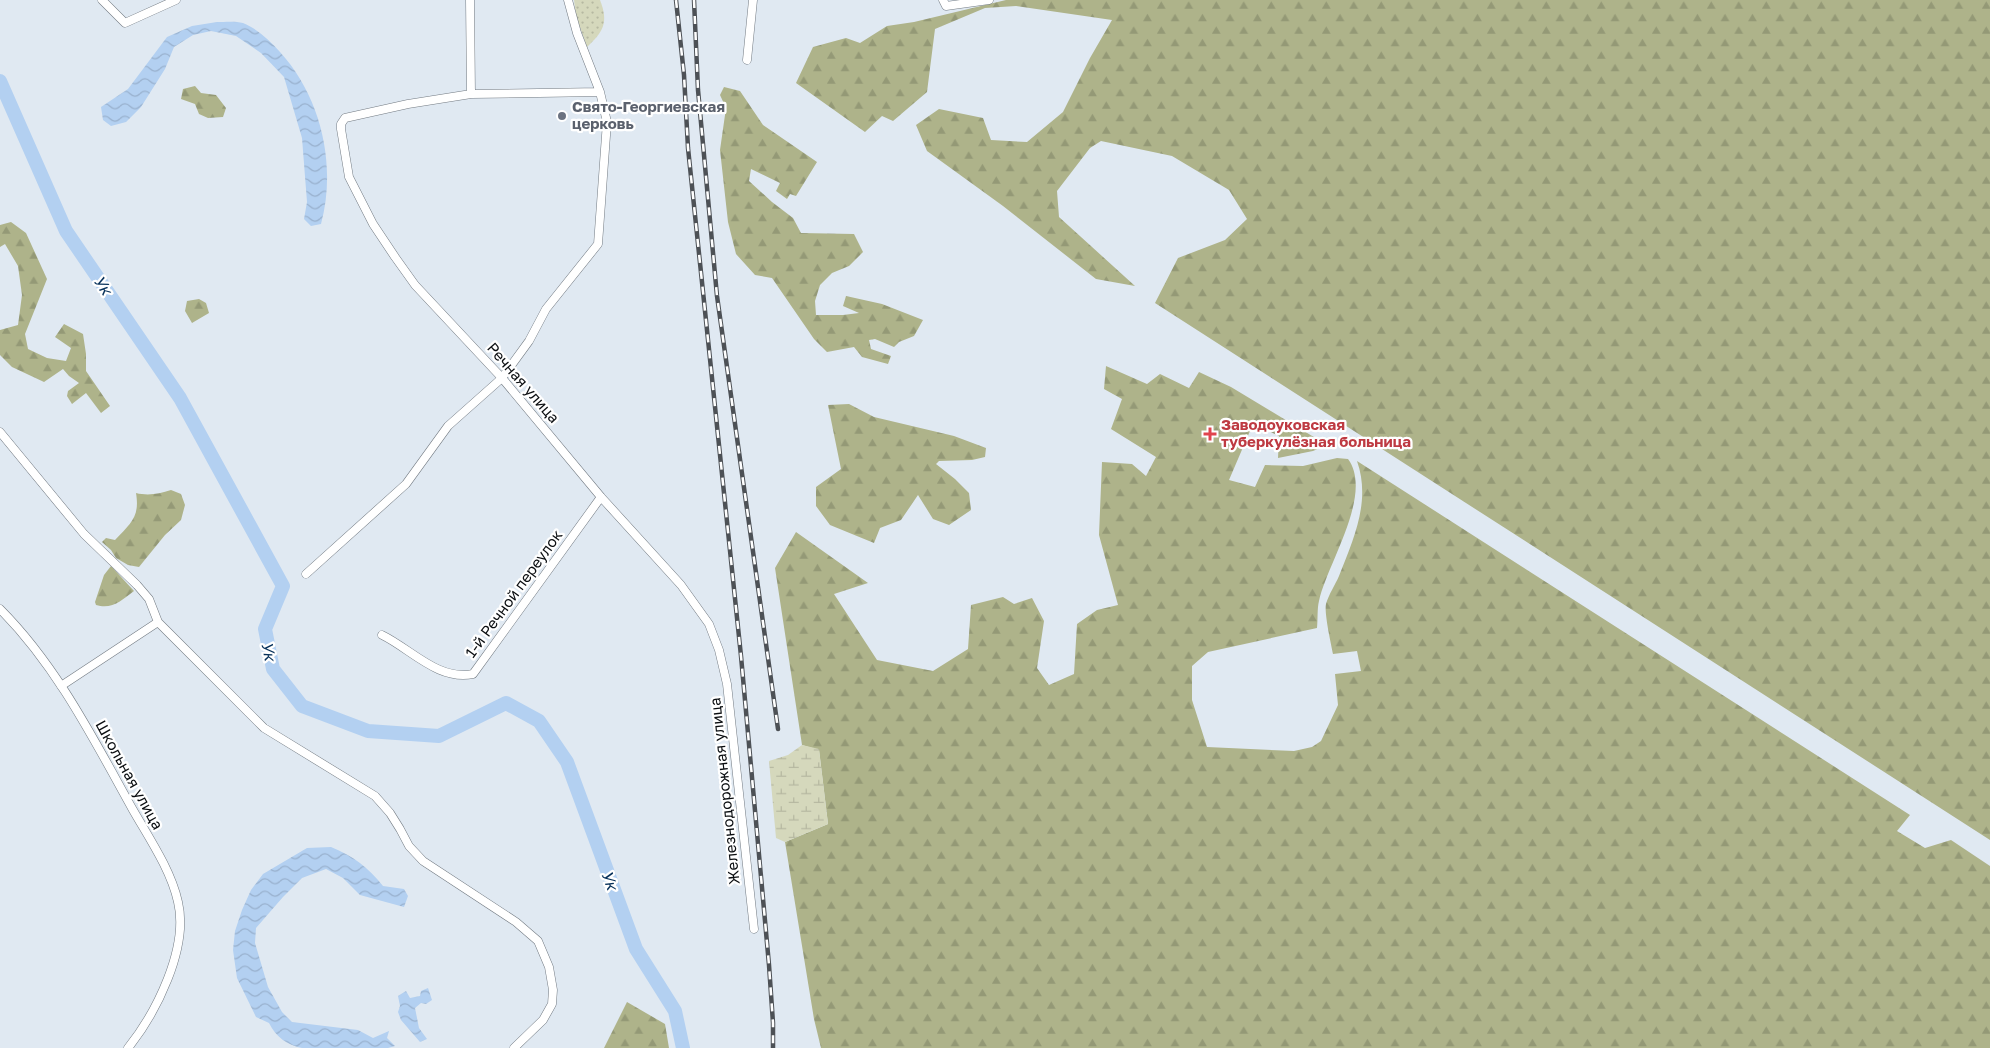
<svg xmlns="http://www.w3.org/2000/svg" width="1990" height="1048" font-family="'Golos Text',sans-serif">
	<defs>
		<pattern id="grass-dots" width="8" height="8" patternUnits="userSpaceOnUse" patternTransform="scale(1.25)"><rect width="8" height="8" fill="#d5d8bc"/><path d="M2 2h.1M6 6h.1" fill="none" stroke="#b6b8a1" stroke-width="1.8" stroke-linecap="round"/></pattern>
		<pattern id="forest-firs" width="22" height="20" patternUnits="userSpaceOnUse" patternTransform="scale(1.25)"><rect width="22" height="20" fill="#aeb38a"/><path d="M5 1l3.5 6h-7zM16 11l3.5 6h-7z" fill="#949976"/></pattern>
		<pattern id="wetland-marsh" width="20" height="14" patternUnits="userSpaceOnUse" patternTransform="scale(1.25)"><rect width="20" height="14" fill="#d5d8bc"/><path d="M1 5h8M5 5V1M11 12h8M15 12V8" fill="none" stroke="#b6b8a1"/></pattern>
		<pattern id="water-waves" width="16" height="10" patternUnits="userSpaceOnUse" patternTransform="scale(1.25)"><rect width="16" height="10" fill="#b3d0f1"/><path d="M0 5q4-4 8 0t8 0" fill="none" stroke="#99b1ce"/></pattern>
	</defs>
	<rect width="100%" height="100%" fill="#e0e9f2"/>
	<!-- grass -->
	<path fill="url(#grass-dots)" d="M574,0H600C609,23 603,32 587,47L576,16Z"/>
	<!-- forest -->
	<path fill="url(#forest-firs)" d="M1006,0H1990V840L1155,303L1178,258L1225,240L1247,219L1229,190L1172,156L1101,141L1090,148L1057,191L1059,217L1135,286L1096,279L1003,206L927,151L916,125L939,109L983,118L991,140L1027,142L1063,112L1090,58L1112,20L1016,6L985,8L935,29L927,92L893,121L882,116L865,132L796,83L813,47L846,38L860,43L887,26L914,22Z
		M195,86L201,93L216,95L226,108L223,117L208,118L199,114L195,104L181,99L183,89Z
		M724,87L740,91L763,125L817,162L796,196L790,194L787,199L776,191L780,183L751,169L749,181L772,202L793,218L801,233L854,234L863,252L849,266L832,273L820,285L815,301L816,315H843L859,313L843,306L846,296L882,304L923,320L914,336L899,342L894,347L875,339L869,340L871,349L891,356L888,364L862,357L854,347L827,352L814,339L772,278L755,275L736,254L728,222L720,150L726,108L720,95Z
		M11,222L26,233L47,279L25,334L28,349L47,358L66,361L71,348L55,337L64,324L83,334L86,354V371L110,406L101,413L86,393L72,404L67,396L68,391L79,383L69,376L63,369L44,382L12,367L0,355V330L18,325L22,295L18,266L5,244L0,247V225Z
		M199,299L206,303L209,313L192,323L185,311L187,301Z
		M1106,366L1147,384L1160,374L1189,388L1199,372L1231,387L1327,445L1313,451L1278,458L1279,436L1253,424L1229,480L1255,487L1265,465L1303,466L1337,458L1348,459C1374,494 1327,564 1319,601C1317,609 1318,619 1317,628L1208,652L1192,666V700L1207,747L1294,751L1312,747L1321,741L1338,705L1335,674L1361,671L1357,651L1333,654C1331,643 1324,613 1326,604C1329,594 1335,585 1339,576C1354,538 1371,501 1357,461L1910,815L1897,831L1925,848L1951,840L1990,866V1048H821L814,1019L785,842L828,824L819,750L802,745L775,568L796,532L868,583L834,594L877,660L933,671L968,649L971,605L1003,597L1014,604L1032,598L1044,621L1037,668L1049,685L1074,674L1077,624L1097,610L1118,605L1099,535L1102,462L1132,464L1146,476L1156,457L1111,429L1122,399L1104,389Z
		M849,404L874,417L954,436L986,448L985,457L972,460L939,461L936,464L955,479L969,493L971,510L949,525L933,519L918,495L901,520L880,528L874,543L830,525L816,506V487L841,469L828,405Z
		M171,490L181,494L185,505L181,520L165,535L139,567L128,565L116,558L111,550L102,542L106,538L115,540C131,523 140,517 136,493C148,496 159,494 171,490Z
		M111,566L134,591C122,600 112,610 96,605L95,602L104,575Z
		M627,1002L665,1024L669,1048H604Z"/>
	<!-- wetland -->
	<path fill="url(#wetland-marsh)" d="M802,745L819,749L828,824L785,842L776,838L769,761L788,755Z"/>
	<!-- water -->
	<path fill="url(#water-waves)" d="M217,22C225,22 236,21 243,23C258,29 270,41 280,52C321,97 337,165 321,224L311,226L304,219L307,202L302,138L284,77L261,53L236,36L211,31L193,35L174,47L165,69L141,107L126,122L111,126L103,120L101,107L128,89L167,37L192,26Z
		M331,847C353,856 368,867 383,886L404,889L408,896L404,907L360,895L343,878L326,869L302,878L283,897L256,928L255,943L268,987L282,1012L292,1022L358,1030L373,1038L389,1031L387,1038L395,1046L388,1048H302C287,1045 276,1037 269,1023L256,1017L237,978L233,950L235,931L242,910L251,890L263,874L307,848Z
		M428,988L432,1000L426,1004L421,1003L415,1008L419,1028L427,1039L420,1042L401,1020L398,1012L400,1006L398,996L406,991L410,998L420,996L421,991Z"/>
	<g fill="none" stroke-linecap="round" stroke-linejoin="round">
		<!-- river -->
		<path stroke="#b3d0f1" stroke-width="14" d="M0,81L66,231L180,398L283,586L265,629L273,669L302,706L368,731L439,736L506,703L539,721L567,762L636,949L675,1011L683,1048"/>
		<defs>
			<path id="minor" d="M102,0L125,23L176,0
				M470,0L471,94
				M943,0L946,6L989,0
				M747,60L753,0
				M600,92L471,94L408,104L345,118L341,124V129L349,177L373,224L395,257L415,285L502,378L601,497L681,585L709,624L719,650L727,684L754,929
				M0,432L84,534L137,585L149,599L158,622L264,728L375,796L390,813L400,829L409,846L423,861L516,922L538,941L549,967L553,990L552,1004L543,1020L514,1048
				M306,574L406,484L448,426L502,378L529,341L546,309L598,244L607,122L600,92L577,33L568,0
				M0,609C57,666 94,740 133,810C149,838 171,870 178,902C189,948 156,1013 128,1048
				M382,635C411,649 438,681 473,674L601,497
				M61,686L158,622"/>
		</defs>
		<!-- minor casing -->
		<use href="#minor" stroke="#727a82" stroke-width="9"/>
		<!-- minor -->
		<use href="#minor" stroke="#fff" stroke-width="8"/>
		<defs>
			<path id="rail" d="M676,0L684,75L688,148L741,656L769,965L773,1023V1048
				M694,0L698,90L717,296L778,729"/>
		</defs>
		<!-- rail casing -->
		<use href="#rail" stroke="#4d5156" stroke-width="4.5"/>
		<!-- rail -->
		<use href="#rail" stroke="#fff" stroke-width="2.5" stroke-dasharray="8" stroke-linecap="butt"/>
	</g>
	<!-- markers -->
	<circle fill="#6b7280" stroke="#fff" stroke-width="2" cx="562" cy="116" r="5"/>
	<path fill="#e0444e" stroke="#fff" stroke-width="2" d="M1207.5 426.5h5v5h5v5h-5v5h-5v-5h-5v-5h5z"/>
	<g text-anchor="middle" stroke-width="4.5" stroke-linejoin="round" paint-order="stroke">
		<!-- worship labels -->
		<g font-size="15" font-weight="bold" fill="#5b616d" stroke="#fff" text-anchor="start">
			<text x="572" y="112">Свято-Георгиевская<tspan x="572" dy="17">церковь</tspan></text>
		</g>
		<!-- street labels -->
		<g font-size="15" fill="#0a0d10" stroke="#fff">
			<text transform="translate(523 383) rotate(49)" y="5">Речная улица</text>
			<text transform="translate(514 594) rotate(-54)" y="5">1-й Речной переулок</text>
			<text transform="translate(129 775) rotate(61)" y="5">Школьная улица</text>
			<text transform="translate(725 791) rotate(-96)" y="5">Железнодорожная улица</text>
		</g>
		<!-- health labels -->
		<g font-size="15" font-weight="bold" fill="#be3a42" stroke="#fff" text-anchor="start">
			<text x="1221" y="430">Заводоуковская<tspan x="1221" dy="17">туберкулёзная больница</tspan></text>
		</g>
		<!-- water labels -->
		<g font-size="16" font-style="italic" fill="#063059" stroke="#fff">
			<text transform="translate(103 285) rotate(56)" y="6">Ук</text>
			<text transform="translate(269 651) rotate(79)" y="6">Ук</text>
			<text transform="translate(610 880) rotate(70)" y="6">Ук</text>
		</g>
	</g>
</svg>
